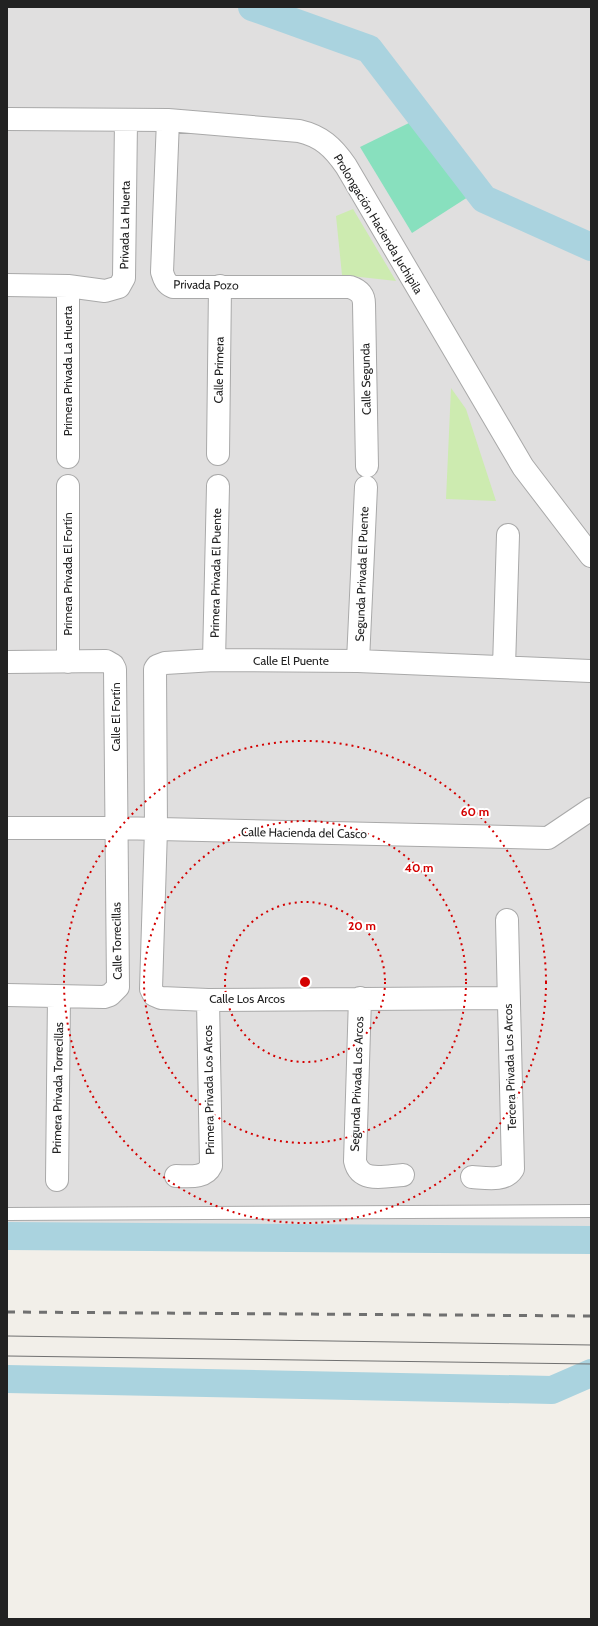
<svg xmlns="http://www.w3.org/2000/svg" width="598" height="1626" font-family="Cabin,sans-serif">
	<rect width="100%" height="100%" fill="#f2efe9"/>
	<!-- residential -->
	<path fill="#e0dfdf" d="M7,7H591V1244L7,1240Z"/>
	<!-- grass -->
	<path fill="#cdebb0" d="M353,209L396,281L342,275L336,216Z
		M451,388L466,409L496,501L446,499Z"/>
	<!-- pitch -->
	<path fill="#88e0be" d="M413,121L468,197L412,233L360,147Z"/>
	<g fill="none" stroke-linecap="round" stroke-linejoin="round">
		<!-- canal -->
		<path stroke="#aad3df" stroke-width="28" d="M252,7L369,49L484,199L591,247
			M7,1236L591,1240
			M7,1379L552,1390L591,1373"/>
		<defs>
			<path id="service" d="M7,1214L591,1211"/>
			<path id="minor" d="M7,119L168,120L299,131C321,136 333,147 346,166L523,467L591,556
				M168,120L162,272C164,279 166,284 173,287H350C359,290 364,295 364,304L367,466
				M7,285L68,286L105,291L119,287L124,278L126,121
				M218,454L220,286
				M68,457V286
				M68,486V662
				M214,660L218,486
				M358,661L366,487
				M7,662L106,661L113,665L115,669L118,987L110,995L104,997L7,995
				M504,667L508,535
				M7,828H116L548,838L591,809
				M360,998L355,1161C360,1184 386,1176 403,1175
				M508,998L208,1000L161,998L154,995L151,989L156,829L155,669L157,666L165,663L214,660L358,661L590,671
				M176,1176C188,1176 205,1179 211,1166L208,1000
				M472,1177C486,1178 505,1182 513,1169L507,920
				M57,1180L59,997"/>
		</defs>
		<!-- service casing -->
		<use href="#service" stroke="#a9a9a9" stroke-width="14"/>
		<!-- minor casing -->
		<use href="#minor" stroke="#a9a9a9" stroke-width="24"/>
		<!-- service -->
		<use href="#service" stroke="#fff" stroke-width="12"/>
		<!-- minor -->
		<use href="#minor" stroke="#fff" stroke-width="22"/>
		<!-- tram -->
		<path stroke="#707070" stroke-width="1" d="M7,1336L591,1345
			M7,1356L591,1364"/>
		<!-- rail -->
		<path stroke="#707070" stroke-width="3" stroke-dasharray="8 8" stroke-linecap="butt" d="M7,1312L591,1316"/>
	</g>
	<!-- distance rings -->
	<g fill="none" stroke="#d40000" stroke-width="2" stroke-dasharray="2 4">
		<circle cx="305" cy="982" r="80"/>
		<circle cx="305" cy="982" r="161"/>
		<circle cx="305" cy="982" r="241"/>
	</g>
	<g text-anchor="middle" stroke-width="4" stroke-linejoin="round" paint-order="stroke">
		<!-- street labels -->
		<g font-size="12" fill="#222" stroke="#fff">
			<text transform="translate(378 224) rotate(59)" y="4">Prolongación Hacienda Juchipila</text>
			<text transform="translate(125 225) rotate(-89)" y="4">Privada La Huerta</text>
			<text transform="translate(206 285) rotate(1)" y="4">Privada Pozo</text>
			<text transform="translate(219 370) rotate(-89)" y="4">Calle Primera</text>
			<text transform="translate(68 371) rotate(-90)" y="4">Primera Privada La Huerta</text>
			<text transform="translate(366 379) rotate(-91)" y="4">Calle Segunda</text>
			<text transform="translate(216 573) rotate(-89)" y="4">Primera Privada El Puente</text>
			<text transform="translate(68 574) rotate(-90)" y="4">Primera Privada El Fortín</text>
			<text transform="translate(362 574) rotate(-88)" y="4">Segunda Privada El Puente</text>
			<text x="291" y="665">Calle El Puente</text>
			<text transform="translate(116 717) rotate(-90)" y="4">Calle El Fortín</text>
			<text transform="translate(304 833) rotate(1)" y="4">Calle Hacienda del Casco</text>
			<text transform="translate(117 941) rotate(-91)" y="4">Calle Torrecillas</text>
			<text x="247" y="1003">Calle Los Arcos</text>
			<text transform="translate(510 1067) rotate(-92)" y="4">Tercera Privada Los Arcos</text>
			<text transform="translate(357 1084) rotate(-88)" y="4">Segunda Privada Los Arcos</text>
			<text transform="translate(58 1088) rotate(-89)" y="4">Primera Privada Torrecillas</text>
			<text transform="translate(209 1090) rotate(-91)" y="4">Primera Privada Los Arcos</text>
		</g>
	</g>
	<circle cx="305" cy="982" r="6" fill="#d40000" stroke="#fff" stroke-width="2"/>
	<g font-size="12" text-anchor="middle" font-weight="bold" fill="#d40000" stroke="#fff" stroke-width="4" stroke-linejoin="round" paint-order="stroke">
		<text x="475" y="816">60 m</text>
		<text x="419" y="872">40 m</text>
		<text x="362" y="930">20 m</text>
	</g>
	<!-- border -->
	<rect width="598" height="1626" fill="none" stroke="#222222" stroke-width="16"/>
</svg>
